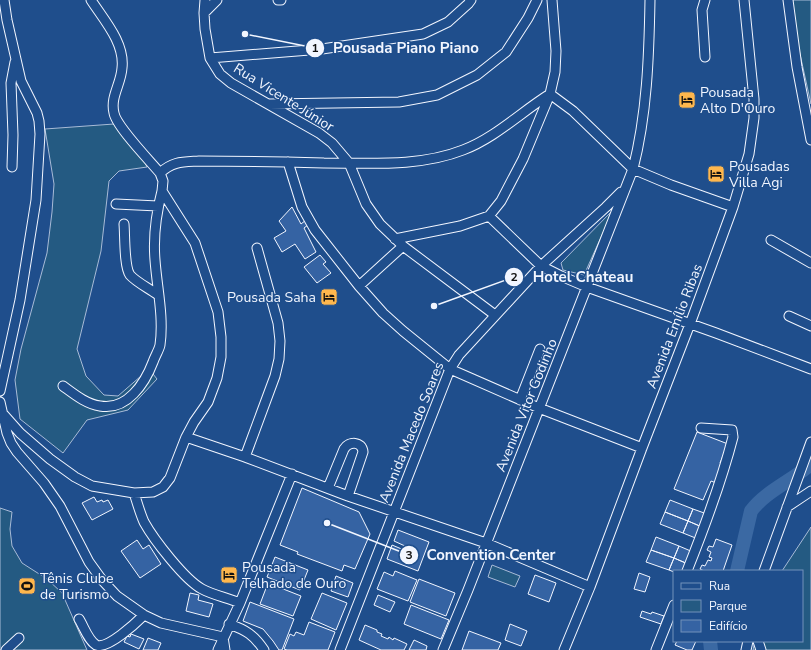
<svg xmlns="http://www.w3.org/2000/svg" width="811" height="650" font-family="'Nunito Sans',sans-serif">
	<rect width="100%" height="100%" fill="#1f4e8c"/>
	<!-- green -->
	<path fill="#245a82" stroke="#a8bbd7" d="M788,0H811V104Z
		M114,124L141,154L147,167L119,171L109,181L101,251L77,349L86,376L104,395L118,396L149,369L157,379L128,410L87,420L63,453L20,419L15,380L21,349L47,253L52,212L54,184L45,129Z
		M611,212V215L584,275L563,270L561,263Z
		M0,508L12,512L10,529L12,546L22,563L47,579L62,593L87,650H0Z
		M811,527V650H753L755,641H802V571H782Z
		M492,565L520,576L515,587L488,577Z"/>
	<g fill="none" stroke-linecap="round" stroke-linejoin="round">
		<!-- river -->
		<path stroke="#3b69a3" stroke-width="14" d="M737,571L751,511C766,491 792,481 811,464
			M710,641L711,650"/>
	</g>
	<!-- building -->
	<path fill="#3563a3" stroke="#f2f6ff" d="M292,207L301,224L306,220L308,225L304,228L316,252L305,259L295,244L282,252L274,238L286,231L279,221Z
		M320,255L326,262L323,264L331,273L317,283L304,267Z
		M697,432L728,444L720,463L723,464L716,483L711,481L703,500L674,489Z
		M302,488L359,512L370,534L355,569L344,565L342,571L297,554L298,552L280,545Z
		M94,497L97,502L102,500L103,502L108,500L113,509L92,520L82,503Z
		M670,500L693,509L688,521L665,512Z
		M693,509L707,514L702,527L688,521Z
		M665,512L688,521L683,533L660,524Z
		M688,521L702,527L698,539L683,533Z
		M398,530L429,542L418,571L387,559L392,545L404,550L405,546L394,541Z
		M656,537L679,546L674,558L651,550Z
		M716,539L732,545L723,571H704L700,569L702,565L705,566L708,560L711,561L712,558L709,557L711,552L707,550L709,546L713,547Z
		M137,540L143,549L149,545L161,564L140,578L121,551Z
		M679,546L693,552L688,564L674,558Z
		M651,550L674,558L669,570L646,562Z
		M275,557L308,570L300,590L267,577Z
		M674,558L688,564L686,571H674V572L669,570Z
		M395,571L417,580L408,601L377,589L384,572L393,576Z
		M639,573L650,577L645,592L634,589Z
		M535,575L556,583L549,602L528,594Z
		M336,576L353,583L348,597L331,591Z
		M419,579L455,593L446,616L410,602Z
		M268,583L301,596L293,616L260,604Z
		M190,593L199,595L198,600L213,604L209,617L186,611Z
		M322,593L347,603L336,630L311,619Z
		M378,595L395,602L390,612L374,605Z
		M250,602L294,619L282,650H279L273,641L263,629L243,621Z
		M411,605L449,620L441,639L404,624Z
		M642,611L651,614L652,612L664,616L661,624L640,617Z
		M309,622L335,632L328,650H287L284,649L290,634L294,636L296,632L304,635Z
		M510,624L527,631L521,646L505,640Z
		M365,625L377,630V632L382,634L381,636L388,639L389,637L393,640L394,638L407,644L404,650H381L359,640Z
		M469,631L501,643L498,650H462Z
		M131,634L144,639L139,649L124,642L127,636L130,637Z
		M148,638L161,643L158,650H143Z
		M414,640L427,646L426,650H409Z
		M677,641H696L692,650H687L675,645Z"/>
	<g fill="none" stroke-linecap="round" stroke-linejoin="round">
		<defs>
			<path id="minor" d="M205,0L204,13L205,29L210,58L220,74L231,83L319,133L332,143L349,163L366,204L380,224L403,246L495,315
				M278,0H281
				M788,0L797,67L811,140
				M204,13L217,0
				M705,57L702,10L705,0
				M210,58L322,49L423,34L448,22L468,4L471,0
				M550,94L573,111L633,169L671,185L733,207
				M270,104L399,102L437,95L477,75L506,52L528,18L537,0
				M288,162L302,207L315,230L359,286L383,313L403,331L450,369L539,408L642,448
				M12,167L13,135L11,83L15,62
				M160,173C173,161 183,162 199,161C241,161 283,162 324,163C370,163 420,167 463,150C495,138 521,112 550,94
				M116,204L158,206
				M489,216L541,266L561,276L587,287L716,333L811,369
				M124,224C125,235 124,267 130,275C136,282 150,289 158,295
				M395,239L460,226L489,216L501,201L523,159L550,94L555,72L556,51L552,0
				M771,240L811,263
				M359,286L403,246
				M789,316L811,326
				M63,386C74,394 86,404 100,406C127,411 145,383 153,362C155,356 159,350 160,345C164,317 157,288 155,260C153,236 156,214 162,191
				M0,391L20,300L36,200L40,134L39,121L37,113L21,81L7,20L4,0
				M520,400L540,349
				M0,402L7,433L11,443L17,452L44,483L60,506L89,562L102,580L117,596L144,615L161,623L223,637L225,650
				M4,415L20,433L50,459L75,477L92,486L134,493L153,492L163,487L170,478L186,437L194,422L208,402L217,378L221,357V337L218,312L195,243L162,191L163,181L160,173C150,161 116,126 114,113C110,97 121,84 122,68C125,43 104,20 91,0
				M186,437L245,457L348,496L486,543L590,587
				M245,457L275,376L279,359L280,341L278,323L257,248
				M328,488L344,449C349,441 362,441 363,452L348,496
				M134,493C137,502 140,513 144,522C154,540 185,580 202,589C213,595 228,598 240,603
				M787,507L811,491
				M687,571C705,526 721,483 733,437L732,430L701,428
				M764,571L811,442
				M79,619C84,627 88,640 96,645C107,650 136,623 144,615
				M229,624C246,630 254,635 264,650
				M758,641L761,650
				M6,650L19,638
				M218,650L240,603L292,474
				M340,650L450,369L459,355L541,266L606,207L621,192
				M443,650L468,590L633,169C647,114 649,57 650,0
				M564,650L590,587L642,448L690,324L733,207L749,154L754,118V99L744,0
				M656,650L674,605
				M746,650L748,641"/>
		</defs>
		<!-- minor casing -->
		<use href="#minor" stroke="#f2f6ff" stroke-width="11"/>
		<!-- minor -->
		<use href="#minor" stroke="#1f4e8c" stroke-width="9"/>
	</g>
	<!-- icons -->
	<defs>
		<symbol id="hotel-square" viewBox="-11 -11 22 22"><rect x="-9" y="-9" width="18" height="18" rx="4" fill="#ffb74d" stroke="#1f4e8c"/><path d="M-6-4.5h1.5V1H6V5H4.5V3h-9V5H-6ZM-4 0a1.8 1.8 0 1 1 3.6 0ZM.5 0V-2.5h3Q6-2.5 6 0Z" fill="#111"/></symbol>
		<symbol id="stadium-square" viewBox="-11 -11 22 22"><rect x="-9" y="-9" width="18" height="18" rx="4" fill="#ffb74d" stroke="#1f4e8c"/><path d="M0-5a6.5 5 0 1 0 0 10a6.5 5 0 1 0 0-10ZM-3.5-1.8h7v3.6h-7Z" fill="#111"/></symbol>
	</defs>
	<g fill-rule="evenodd">
		<use href="#hotel-square" x="677" y="90" width="20" height="20"/>
		<use href="#hotel-square" x="706" y="164" width="20" height="20"/>
		<use href="#hotel-square" x="319" y="287" width="20" height="20"/>
		<use href="#hotel-square" x="219" y="565" width="20" height="20"/>
		<use href="#stadium-square" x="17" y="576" width="20" height="20"/>
	</g>
	<g text-anchor="middle" stroke-width="3" stroke-linejoin="round" paint-order="stroke">
		<!-- poi labels -->
		<g font-size="14" fill="#f2f6ff" stroke="#1f4e8c" text-anchor="start">
			<text x="700" y="97">Pousada<tspan x="700" dy="16">Alto D'Ouro</tspan></text>
			<text x="729" y="171">Pousadas<tspan x="729" dy="16">Villa Agi</tspan></text>
			<text x="316" y="302" text-anchor="end">Pousada Saha</text>
			<text x="242" y="572">Pousada<tspan x="242" dy="16">Telhado de Ouro</tspan></text>
			<text x="40" y="583">Tênis Clube<tspan x="40" dy="16">de Turismo</tspan></text>
		</g>
		<!-- street labels -->
		<g font-size="14" fill="#f2f6ff" stroke="#1f4e8c">
			<text transform="translate(284 97) rotate(32)" y="5">Rua Vicente Júnior</text>
			<text transform="translate(674 326) rotate(-69)" y="5">Avenida Emílio Ribas</text>
			<text transform="translate(526 405) rotate(-68)" y="5">Avenida Vitor Godinho</text>
			<text transform="translate(411 432) rotate(-68)" y="5">Avenida Macedo Soares</text>
		</g>
	</g>
	<!-- callouts -->
	<path fill="none" stroke="#f2f6ff" stroke-width="1.5" d="M245 34L315 48M434 306L514 277M327 523L409 555"/>
	<g fill="#f2f6ff" stroke="#1f4e8c" stroke-width="1.5">
		<circle cx="245" cy="34" r="4"/>
		<circle cx="434" cy="306" r="4"/>
		<circle cx="327" cy="523" r="4"/>
		<circle cx="315" cy="48" r="10"/>
		<circle cx="514" cy="277" r="10"/>
		<circle cx="409" cy="555" r="10"/>
	</g>
	<g font-size="12" text-anchor="middle" font-weight="bold" fill="#111">
		<text x="315" y="52">1</text>
		<text x="514" y="281">2</text>
		<text x="409" y="559">3</text>
	</g>
	<g font-size="15" text-anchor="middle" font-weight="bold" fill="#f2f6ff" stroke="#1f4e8c" stroke-width="3" stroke-linejoin="round" paint-order="stroke">
		<text x="406" y="53">Pousada Piano Piano</text>
		<text x="583" y="282">Hotel Chateau</text>
		<text x="491" y="560">Convention Center</text>
	</g>
	<!-- legend -->
	<rect x="673" y="570" width="130" height="72" fill="#1f4e8c" stroke="#7391ba"/>
	<rect x="681" y="583" width="20" height="6" fill="#1f4e8c" stroke="#7391ba"/>
	<text x="709" y="590" font-size="12" fill="#f2f6ff">Rua</text>
	<rect x="681" y="600" width="20" height="12" fill="#245a82" stroke="#7391ba"/>
	<text x="709" y="610" font-size="12" fill="#f2f6ff">Parque</text>
	<rect x="681" y="620" width="20" height="12" fill="#3563a3" stroke="#7391ba"/>
	<text x="709" y="630" font-size="12" fill="#f2f6ff">Edifício</text>
</svg>
